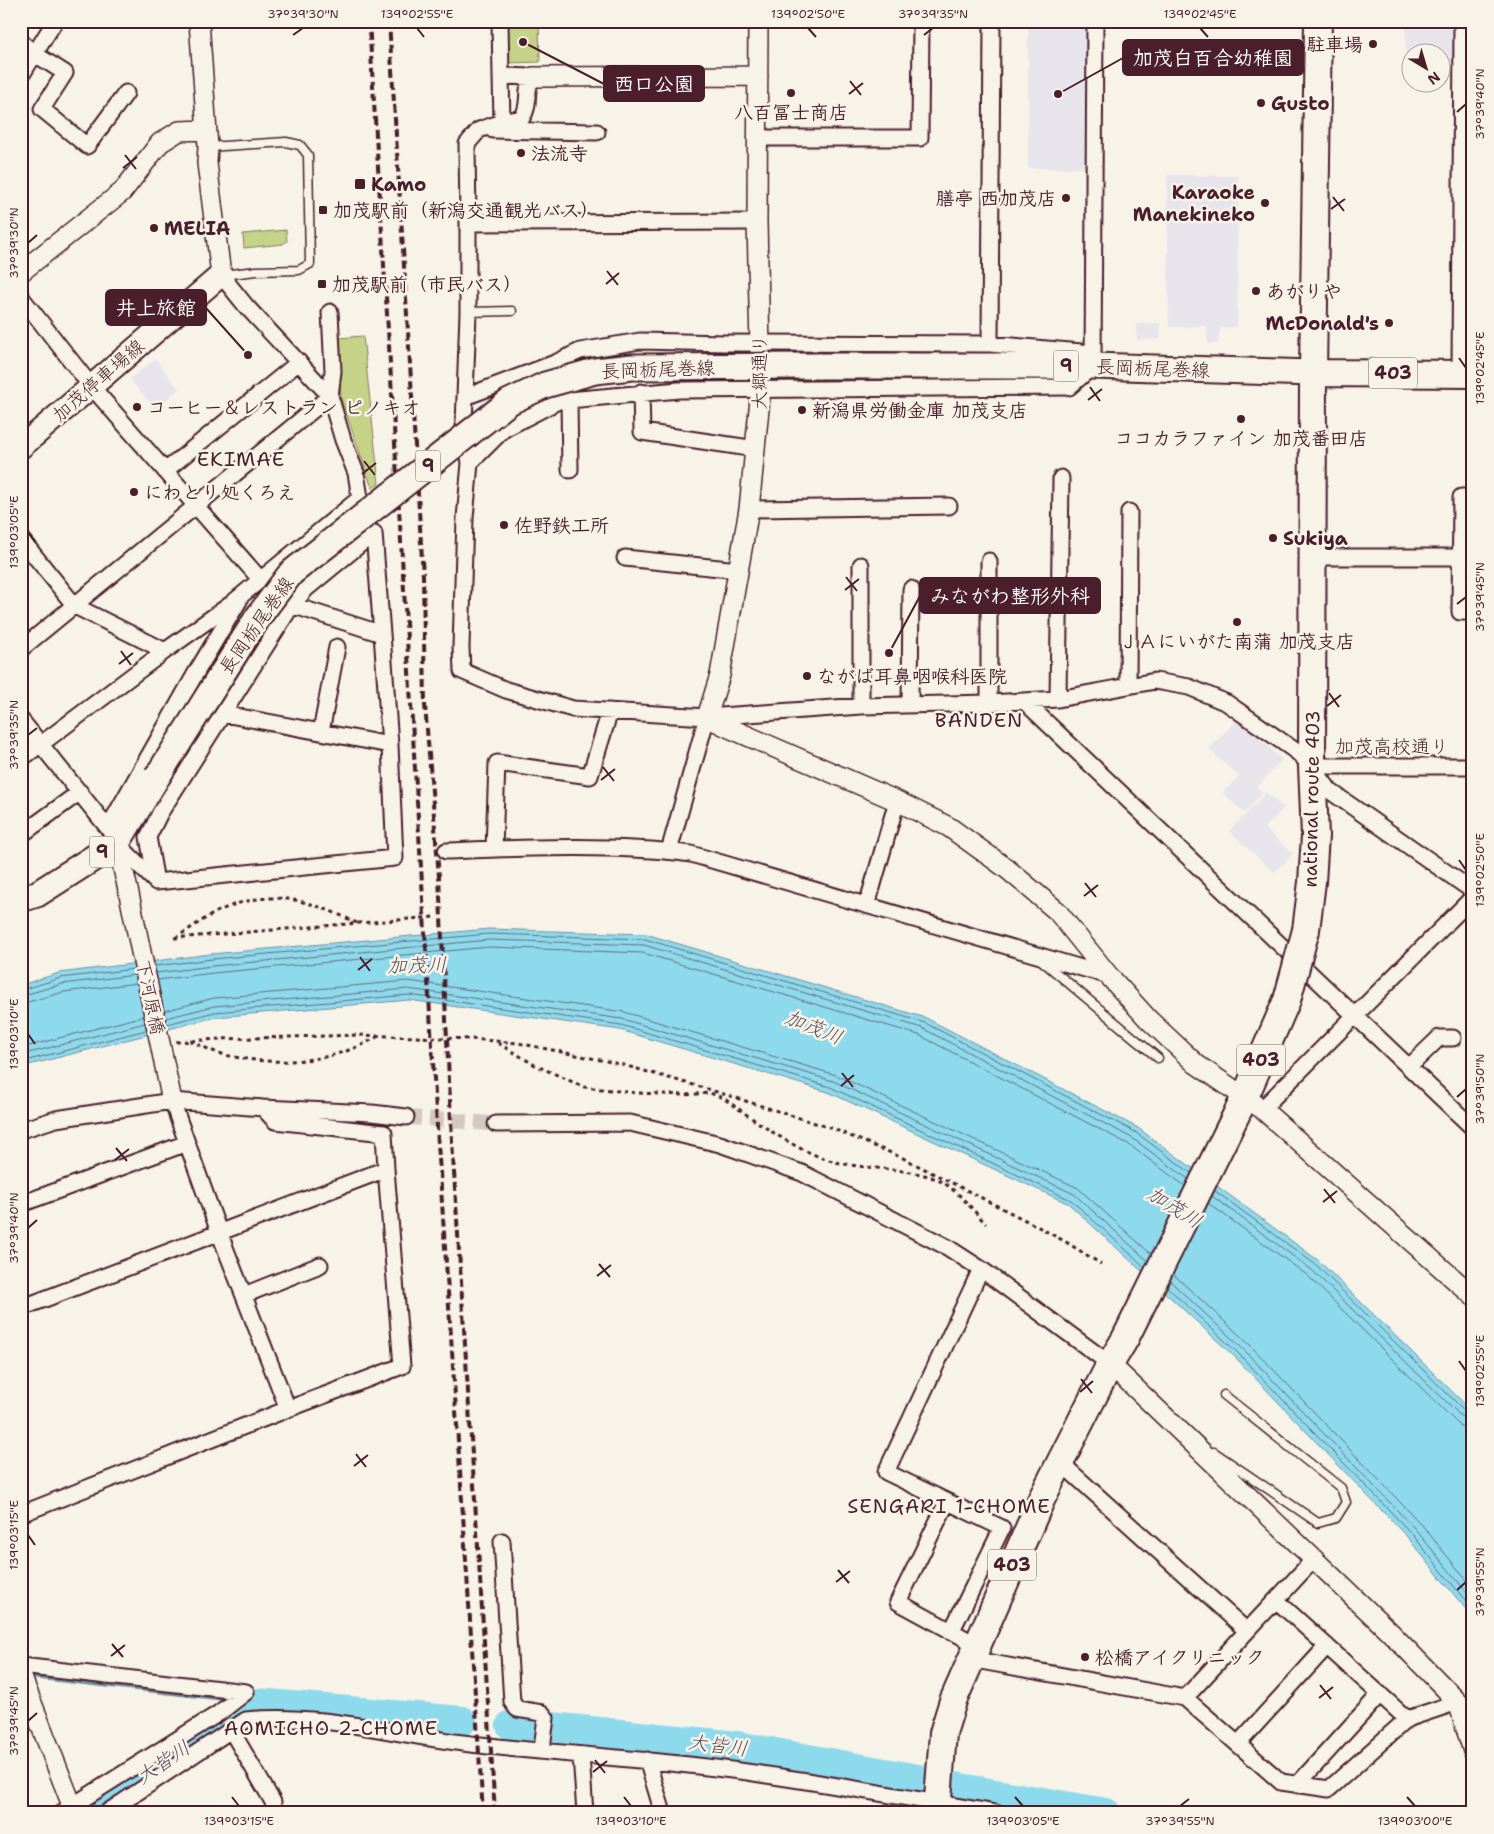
<svg xmlns="http://www.w3.org/2000/svg" width="1494" height="1834" font-family="'Shantell Sans','Klee One',sans-serif">
	<rect width="100%" height="100%" fill="#f7f3e8"/>
	<filter id="ink" filterUnits="userSpaceOnUse"><feTurbulence type="fractalNoise" baseFrequency=".02" numOctaves="2"/><feDisplacementMap in="SourceGraphic" scale="10" xChannelSelector="R" yChannelSelector="G"/><feConvolveMatrix kernelMatrix="1 2 1 2 8 2 1 2 1" color-interpolation-filters="sRGB"/></filter>
	<g filter="url(#ink)">
		<!-- built -->
		<path fill="#e7e4eb" d="M1028,21H1088L1086,168H1028Z
			M1406,21H1455L1454,62H1442V52H1412L1411,62H1406Z
			M1167,175L1238,176L1237,327L1220,328L1218,343L1208,344L1207,326L1169,327Z
			M1160,323V339L1137,340L1136,324Z
			M155,359L179,389L155,409L130,379Z
			M1239,718L1282,760L1256,788L1263,793L1244,813L1223,793L1239,776L1209,749Z
			M1266,793L1284,808L1264,828L1293,854L1274,872L1229,831Z"/>
		<!-- green -->
		<path fill="#c4d387" stroke="#877959" d="M507,21H539L540,62L508,63Z
			M286,230L287,241L283,244L244,248L243,234Z
			M363,336L379,484L372,488L341,399L339,338Z"/>
		<!-- water -->
		<path fill="#8edaed" stroke="#738f9f" d="M489,929L646,934L926,1018L1138,1128L1319,1261L1473,1412V1618L1408,1538L1236,1358L1069,1204L828,1092L620,1030L409,1000L216,1017L21,1067V985L59,973L211,954Z"/>
		<g fill="none" stroke-linecap="round" stroke-linejoin="round">
			<!-- shore -->
			<path stroke="#656a79" stroke-width="1" d="M155,966L212,959L489,934L645,939L925,1023L1135,1132L1191,1173
				M156,973L212,966L489,940L644,945L922,1028L1132,1138L1188,1179
				M158,980L213,973L489,947L643,953L919,1035L1128,1144L1185,1186
				M21,990L61,978L134,969
				M21,996L62,984L135,975
				M21,1004L64,992L137,983
				M164,1011L214,998L408,981L624,1012L836,1075L1078,1188L1151,1254
				M166,1018L214,1006L408,989L622,1019L833,1081L1074,1194L1148,1261
				M167,1024L215,1012L409,995L621,1025L830,1087L1071,1200L1145,1267
				M21,1048L144,1016
				M21,1055L145,1023
				M21,1062L146,1030
				M1215,1191L1316,1265L1467,1413L1473,1415
				M1212,1196L1312,1270L1463,1418L1473,1421
				M1208,1203L1307,1275L1458,1424L1465,1428L1473,1429
				M1173,1274L1249,1344L1422,1525L1473,1588
				M1170,1281L1244,1350L1416,1530L1473,1600
				M1167,1287L1239,1354L1412,1534L1473,1610"/>
			<!-- stream -->
			<path stroke="#738f9f" stroke-width="5" d="M27,1676L229,1699
				M240,1701L257,1703"/>
			<!-- river -->
			<path stroke="#8edaed" stroke-width="30" d="M239,1711L257,1703L462,1721
				M511,1725L551,1727L737,1746L923,1780
				M955,1787L1106,1813
				M92,1811L210,1731"/>
			<!-- minor-tunnel -->
			<path stroke="#d4c9c2" stroke-width="15" stroke-dasharray="15 8" stroke-linecap="butt" d="M406,1117L496,1124"/>
			<defs>
				<path id="service" d="M208,147L286,142L300,145L308,155L310,264L299,270L256,271L223,275
					M468,312L512,311
					M1041,960L1158,1058
					M1214,1452L1318,1523L1336,1518L1346,1502L1341,1488L1224,1395"/>
				<path id="minor" d="M500,21L501,76
					M21,42L35,54L65,73L42,109L87,146L126,93
					M21,76L55,21
					M501,76L533,77C523,91 532,103 522,118L502,122Z
					M502,122L479,130L467,144L468,223L757,222
					M493,130L597,132
					M757,138H920L921,21
					M221,275L246,306L330,396
					M21,297L91,386L260,579L292,605L382,634L390,745L395,858L156,882L117,843L108,828L21,720
					M990,344L992,21
					M1093,353L990,344L725,343L640,341L580,351L555,363L465,397L464,424L470,463L465,518L461,647L462,671L506,690L573,709L707,717L861,706L989,703L1058,699L1155,681L1189,687L1227,703L1297,752L1312,766L1330,791L1473,891
					M1460,374L1462,21
					M641,392L642,432L756,449
					M465,397L468,312V223
					M569,400L570,470
					M470,463L504,429L558,401L679,390L1069,387L1093,366L1095,21
					M165,471L299,362
					M1473,497H1461L1460,612H1473
					M749,509L949,506
					M21,539L75,606L165,651
					M1313,557H1461
					M625,558L738,570
					M989,561V703
					M21,649L330,396
					M1128,685L1129,512
					M1058,699L1061,478
					M1024,701L1473,1128
					M910,705L911,589
					M861,706V565
					M224,714L390,745
					M321,732L337,647
					M21,759L165,651L231,604L360,498L356,473L343,440L330,396L333,371L330,312
					M1312,766H1473
					M108,828L197,671L239,601
					M21,835L80,792
					M494,849L497,763L590,776L610,711
					M446,851C527,848 611,844 691,854L1109,976
					M669,851L707,717
					M156,882L148,837L160,813L292,605L306,589L374,533L382,634
					M867,905L897,801
					M1409,1067L1439,1038H1453
					M172,1101L219,1232L288,1409
					M263,1108L275,1121L384,1133L386,1169
					M1262,1109L1473,897
					M496,1124L630,1123L720,1144L802,1173L947,1247L981,1269L1110,1364
					M21,1130L56,1119L172,1101L263,1108L372,1113L406,1117
					M21,1204L187,1143
					M244,1295L320,1265
					M21,1308L386,1169L402,1366L288,1409L21,1514
					M1060,1462L1247,1631
					M947,1502L898,1602L977,1645
					M502,1541L512,1702L517,1709L542,1713L546,1718L543,1740V1751
					M1276,1600L1407,1719
					M951,1632L1002,1528L886,1472L981,1269
					M970,1659L1185,1698L1281,1782L1329,1789L1407,1719L1458,1702
					M21,1666L246,1692
					M1185,1698L1314,1559
					M231,1730L273,1802
					M1238,1744L1327,1646
					M581,1755L585,1813
					M647,1760L663,1813
					M1297,1785L1380,1694
					M61,1813L219,1713L246,1692
					M106,1813L246,1720C325,1712 401,1737 480,1745C575,1756 672,1760 767,1775C843,1786 919,1800 996,1813"/>
				<path id="tertiary" d="M199,21L208,147L207,163L221,275
					M758,21L757,222L761,389L749,509L720,675L707,717L727,727L897,801L949,827L1006,868L1057,911L1109,976L1148,1019L1196,1064L1262,1109L1473,1296
					M533,77L758,76
					M21,272L122,192L160,143L179,131L206,130
					M117,843L129,894L172,1101
					M1110,1364L1390,1632L1458,1702L1473,1751
					M21,1675L75,1813"/>
				<path id="secondary" d="M21,447L221,275"/>
				<path id="primary" d="M818,366H1093L1313,373
					M21,899L37,894L117,843L157,777"/>
				<path id="trunk" d="M1313,373L1473,374
					M1306,930L1312,882L1315,836L1312,766L1313,373L1318,21
					M937,1813L943,1733L953,1701L1042,1498L1110,1364L1125,1339L1245,1097L1287,1000"/>
			</defs>
			<!-- service casing -->
			<use href="#service" stroke="#4a1f2b" stroke-width="11"/>
			<!-- minor casing -->
			<use href="#minor" stroke="#4a1f2b" stroke-width="19"/>
			<!-- tertiary casing -->
			<use href="#tertiary" stroke="#4a1f2b" stroke-width="22"/>
			<!-- secondary casing -->
			<use href="#secondary" stroke="#4a1f2b" stroke-width="26"/>
			<!-- primary casing -->
			<use href="#primary" stroke="#4a1f2b" stroke-width="29"/>
			<!-- trunk casing -->
			<use href="#trunk" stroke="#4a1f2b" stroke-width="30"/>
			<!-- path -->
			<path stroke="#4a1f2b" stroke-width="3" stroke-dasharray="4 4" stroke-linecap="butt" d="M174,938L434,917
				M175,938C192,928 209,914 228,907C276,888 313,902 357,923
				M190,1041C200,1045 211,1051 222,1054C262,1065 316,1064 354,1048C363,1045 371,1040 379,1036
				M176,1042L219,1039L360,1035L471,1039L518,1043L620,1064L711,1090L831,1128L903,1158L1031,1223L1066,1242L1101,1264
				M498,1043L535,1065L584,1087L638,1093L684,1095L710,1093L723,1098C758,1122 794,1151 836,1162C867,1170 901,1167 931,1177C954,1185 970,1207 986,1224"/>
			<!-- service -->
			<use href="#service" stroke="#f7f3e8" stroke-width="8"/>
			<!-- minor -->
			<use href="#minor" stroke="#f7f3e8" stroke-width="15"/>
			<!-- tertiary -->
			<use href="#tertiary" stroke="#f7f3e8" stroke-width="19"/>
			<!-- secondary -->
			<use href="#secondary" stroke="#f7f3e8" stroke-width="22"/>
			<!-- primary -->
			<use href="#primary" stroke="#f7f3e8" stroke-width="25"/>
			<!-- trunk -->
			<use href="#trunk" stroke="#f7f3e8" stroke-width="26"/>
			<!-- rail -->
			<path stroke="#4a1f2b" stroke-width="4" stroke-dasharray="8 4" stroke-linecap="butt" d="M369,21L438,1143L483,1813
				M389,21L423,576L425,705L439,877L452,1141L495,1813"/>
			<defs>
				<path id="primary-bridge" d="M157,777L258,617L291,573L509,402L545,385L595,371L632,367L818,366"/>
				<path id="trunk-bridge" d="M1287,1000L1306,930"/>
			</defs>
			<!-- primary-bridge casing -->
			<use href="#primary-bridge" stroke="#4a1f2b" stroke-width="29" stroke-linecap="butt"/>
			<!-- trunk-bridge casing -->
			<use href="#trunk-bridge" stroke="#4a1f2b" stroke-width="30" stroke-linecap="butt"/>
			<!-- primary-bridge -->
			<use href="#primary-bridge" stroke="#f7f3e8" stroke-width="25"/>
			<!-- trunk-bridge -->
			<use href="#trunk-bridge" stroke="#f7f3e8" stroke-width="26"/>
		</g>
	</g>
	<!-- ticks -->
	<path fill="none" stroke="#4a1f2b" stroke-width="2" d="M417,28L424,37M808,28L816,37M1200,28L1208,37M293,35L303,28M924,35L933,28M850,81L861,95M849,94L863,83M1457,112L1466,104M125,155L136,169M123,168L137,157M1333,197L1344,211M1331,209L1345,199M28,243L37,235M607,271L618,285M606,284L619,273M1459,358L1466,368M1090,387L1100,401M1088,400L1102,389M364,461L375,475M362,474L376,463M28,532L35,542M846,577L857,591M845,590L859,579M1457,604L1466,597M121,651L131,665M119,664L133,653M1329,693L1339,707M1327,706L1341,695M28,735L37,728M603,767L614,781M601,780L615,769M1459,860L1466,870M1085,883L1096,897M1084,896L1098,885M360,957L370,971M358,970L372,959M28,1034L35,1044M842,1073L853,1087M841,1086L854,1075M1457,1097L1466,1089M116,1148L127,1161M115,1160L129,1149M1324,1189L1335,1203M1323,1202L1337,1191M28,1228L37,1220M599,1264L610,1277M597,1276L611,1265M1459,1361L1466,1371M1081,1379L1092,1393M1080,1392L1093,1381M356,1454L366,1467M354,1466L368,1455M28,1535L35,1545M838,1570L849,1583M836,1582L850,1571M1457,1590L1466,1582M112,1644L123,1657M111,1656L125,1645M1320,1685L1331,1699M1319,1698L1333,1687M28,1721L37,1713M595,1760L605,1773M593,1772L607,1761M232,1797L239,1806M624,1797L631,1806M1015,1797L1023,1806M1407,1797L1415,1806M1180,1806L1189,1799"/>
	<!-- markers -->
	<g fill="#4a1f2b" stroke="#f7f3e8" stroke-width="2">
		<circle cx="1373" cy="44" r="5"/>
		<circle cx="791" cy="93" r="5"/>
		<circle cx="1261" cy="103" r="5"/>
		<circle cx="521" cy="153" r="5"/>
		<rect x="354" y="178" width="12" height="12" rx="2.5"/>
		<circle cx="1066" cy="198" r="5"/>
		<circle cx="1265" cy="203" r="5"/>
		<rect x="318" y="205" width="10" height="10" rx="2.5"/>
		<circle cx="154" cy="228" r="5"/>
		<rect x="317" y="279" width="10" height="10" rx="2.5"/>
		<circle cx="1256" cy="291" r="5"/>
		<circle cx="1389" cy="323" r="5"/>
		<circle cx="137" cy="407" r="5"/>
		<circle cx="802" cy="410" r="5"/>
		<circle cx="1241" cy="419" r="5"/>
		<circle cx="134" cy="492" r="5"/>
		<circle cx="504" cy="525" r="5"/>
		<circle cx="1273" cy="538" r="5"/>
		<circle cx="1237" cy="622" r="5"/>
		<circle cx="807" cy="676" r="5"/>
		<circle cx="1085" cy="1657" r="5"/>
	</g>
	<g text-anchor="middle" stroke-width="5" stroke-linejoin="round" paint-order="stroke">
		<!-- shield labels -->
		<g fill="#f7f3e8" stroke="#7e5f64" stroke-width="1">
			<rect x="1053.5" y="350.5" width="25" height="31" rx="4"/>
			<rect x="1369" y="357.5" width="48" height="31" rx="4"/>
			<rect x="415.5" y="450.5" width="25" height="31" rx="4"/>
			<rect x="89.5" y="836.5" width="25" height="31" rx="4"/>
			<rect x="1237" y="1044.5" width="48" height="31" rx="4"/>
			<rect x="988" y="1549.5" width="48" height="31" rx="4"/>
		</g>
		<g font-size="18" font-weight="bold" fill="#4a1f2b">
			<text x="1066" y="372">9</text>
			<text x="1393" y="379">403</text>
			<text x="428" y="472">9</text>
			<text x="102" y="858">9</text>
			<text x="1261" y="1066">403</text>
			<text x="1012" y="1571">403</text>
		</g>
		<!-- poi labels -->
		<g font-size="19" font-weight="bold" fill="#4a1f2b" stroke="#f7f3e8" text-anchor="start">
			<text x="1363" y="51" text-anchor="end">駐車場</text>
			<text x="1271" y="110">Gusto</text>
			<text x="791" y="119" text-anchor="middle">八百冨士商店</text>
			<text x="531" y="160">法流寺</text>
			<text x="371" y="191">Kamo</text>
			<text x="1255" y="199" text-anchor="end">Karaoke<tspan x="1255" dy="22">Manekineko</tspan></text>
			<text x="1056" y="205" text-anchor="end">膳亭 西加茂店</text>
			<text x="333" y="217">加茂駅前（新潟交通観光バス）</text>
			<text x="164" y="235">MELIA</text>
			<text x="332" y="291">加茂駅前（市民バス）</text>
			<text x="1266" y="298">あがりや</text>
			<text x="1379" y="330" text-anchor="end">McDonald's</text>
			<text x="147" y="414">コーヒー＆レストラン ピノキオ</text>
			<text x="812" y="417">新潟県労働金庫 加茂支店</text>
			<text x="1241" y="445" text-anchor="middle">ココカラファイン 加茂番田店</text>
			<text x="144" y="499">にわとり処くろえ</text>
			<text x="514" y="532">佐野鉄工所</text>
			<text x="1283" y="545">Sukiya</text>
			<text x="1237" y="648" text-anchor="middle">ＪＡにいがた南蒲 加茂支店</text>
			<text x="817" y="683">ながば耳鼻咽喉科医院</text>
			<text x="1095" y="1664">松橋アイクリニック</text>
		</g>
		<!-- street labels -->
		<g font-size="19" fill="#4a1f2b" stroke="#f7f3e8">
			<text transform="translate(1153 368) rotate(2)" y="7">長岡栃尾巻線</text>
			<text transform="translate(658 369) rotate(-2)" y="7">長岡栃尾巻線</text>
			<text transform="translate(759 372) rotate(-90)" y="7">大郷通り</text>
			<text transform="translate(98 380) rotate(-41)" y="7">加茂停車場線</text>
			<text transform="translate(256 625) rotate(-55)" y="7">長岡栃尾巻線</text>
			<text x="1392" y="753">加茂高校通り</text>
			<text transform="translate(1311 799) rotate(-89)" y="7">national route 403</text>
			<text transform="translate(151 997) rotate(78)" y="7">下河原橋</text>
		</g>
		<!-- neighbourhood labels -->
		<g font-size="20" letter-spacing="1" fill="#4a1f2b" stroke="#f7f3e8">
			<text x="241" y="466">EKIMAE</text>
			<text x="979" y="727">BANDEN</text>
			<text x="949" y="1513">SENGARI 1-CHOME</text>
			<text x="331" y="1735">AOMICHO 2-CHOME</text>
		</g>
		<!-- water labels -->
		<g font-size="20" font-style="italic" fill="#5b4e5c" stroke="#f7f3e8">
			<text transform="translate(417 965) rotate(-1)" y="7">加茂川</text>
			<text transform="translate(814 1027) rotate(22)" y="7">加茂川</text>
			<text transform="translate(1175 1207) rotate(32)" y="7">加茂川</text>
			<text transform="translate(718 1745) rotate(7)" y="7">大皆川</text>
			<text transform="translate(163 1762) rotate(-34)" y="7">大皆川</text>
		</g>
	</g>
	<!-- callouts -->
	<path fill="none" stroke="#4a1f2b" stroke-width="2" d="M1058 94L1123 58M523 42L604 84M248 355L206 308M889 653L920 596"/>
	<g fill="#4a1f2b" stroke="#f7f3e8" stroke-width="2">
		<circle cx="1058" cy="94" r="5"/>
		<circle cx="523" cy="42" r="5"/>
		<circle cx="248" cy="355" r="5"/>
		<circle cx="889" cy="653" r="5"/>
	</g>
	<g fill="#4a1f2b" stroke="#4a1f2b" stroke-width="2">
		<rect x="1123" y="40" width="180" height="35" rx="5"/>
		<rect x="604" y="66" width="100" height="35" rx="5"/>
		<rect x="106" y="290" width="100" height="35" rx="5"/>
		<rect x="920" y="578" width="180" height="35" rx="5"/>
	</g>
	<g font-size="20" text-anchor="middle" font-weight="bold" fill="#fff">
		<text x="1213" y="65">加茂白百合幼稚園</text>
		<text x="654" y="91">西口公園</text>
		<text x="156" y="315">井上旅館</text>
		<text x="1010" y="603">みながわ整形外科</text>
	</g>
	<!-- margin -->
	<rect width="1494" height="1834" fill="none" stroke="#f7f3e8" stroke-width="55"/>
	<!-- north arrow -->
	<g transform="translate(1426 68) rotate(142)"><circle r="24" fill="#f7f3e8" stroke="#b29e9c"/>
	<path d="M0-4L9 19L0 12L-9 19Z" fill="#4a1f2b"/>
	<text y="-8" font-size="14" font-weight="bold" text-anchor="middle" fill="#4a1f2b">N</text>
	</g>
	<rect x="28" y="28" width="1438" height="1778" fill="none" stroke="#4a1f2b" stroke-width="2"/>
	<g font-size="12" text-anchor="middle" fill="#4a1f2b">
		<text x="303" y="18">37°39'30"N</text>
		<text x="417" y="18">139°02'55"E</text>
		<text x="808" y="18">139°02'50"E</text>
		<text x="933" y="18">37°39'35"N</text>
		<text x="1200" y="18">139°02'45"E</text>
		<text transform="translate(1480 104) rotate(-90)" y="4">37°39'40"N</text>
		<text transform="translate(14 243) rotate(-90)" y="4">37°39'30"N</text>
		<text transform="translate(1480 368) rotate(-90)" y="4">139°02'45"E</text>
		<text transform="translate(14 532) rotate(-90)" y="4">139°03'05"E</text>
		<text transform="translate(1480 597) rotate(-90)" y="4">37°39'45"N</text>
		<text transform="translate(14 735) rotate(-90)" y="4">37°39'35"N</text>
		<text transform="translate(1480 870) rotate(-90)" y="4">139°02'50"E</text>
		<text transform="translate(14 1034) rotate(-90)" y="4">139°03'10"E</text>
		<text transform="translate(1480 1089) rotate(-90)" y="4">37°39'50"N</text>
		<text transform="translate(14 1228) rotate(-90)" y="4">37°39'40"N</text>
		<text transform="translate(1480 1371) rotate(-90)" y="4">139°02'55"E</text>
		<text transform="translate(14 1535) rotate(-90)" y="4">139°03'15"E</text>
		<text transform="translate(1480 1582) rotate(-90)" y="4">37°39'55"N</text>
		<text transform="translate(14 1721) rotate(-90)" y="4">37°39'45"N</text>
		<text x="239" y="1825">139°03'15"E</text>
		<text x="631" y="1825">139°03'10"E</text>
		<text x="1023" y="1825">139°03'05"E</text>
		<text x="1180" y="1825">37°39'55"N</text>
		<text x="1415" y="1825">139°03'00"E</text>
	</g>
</svg>
